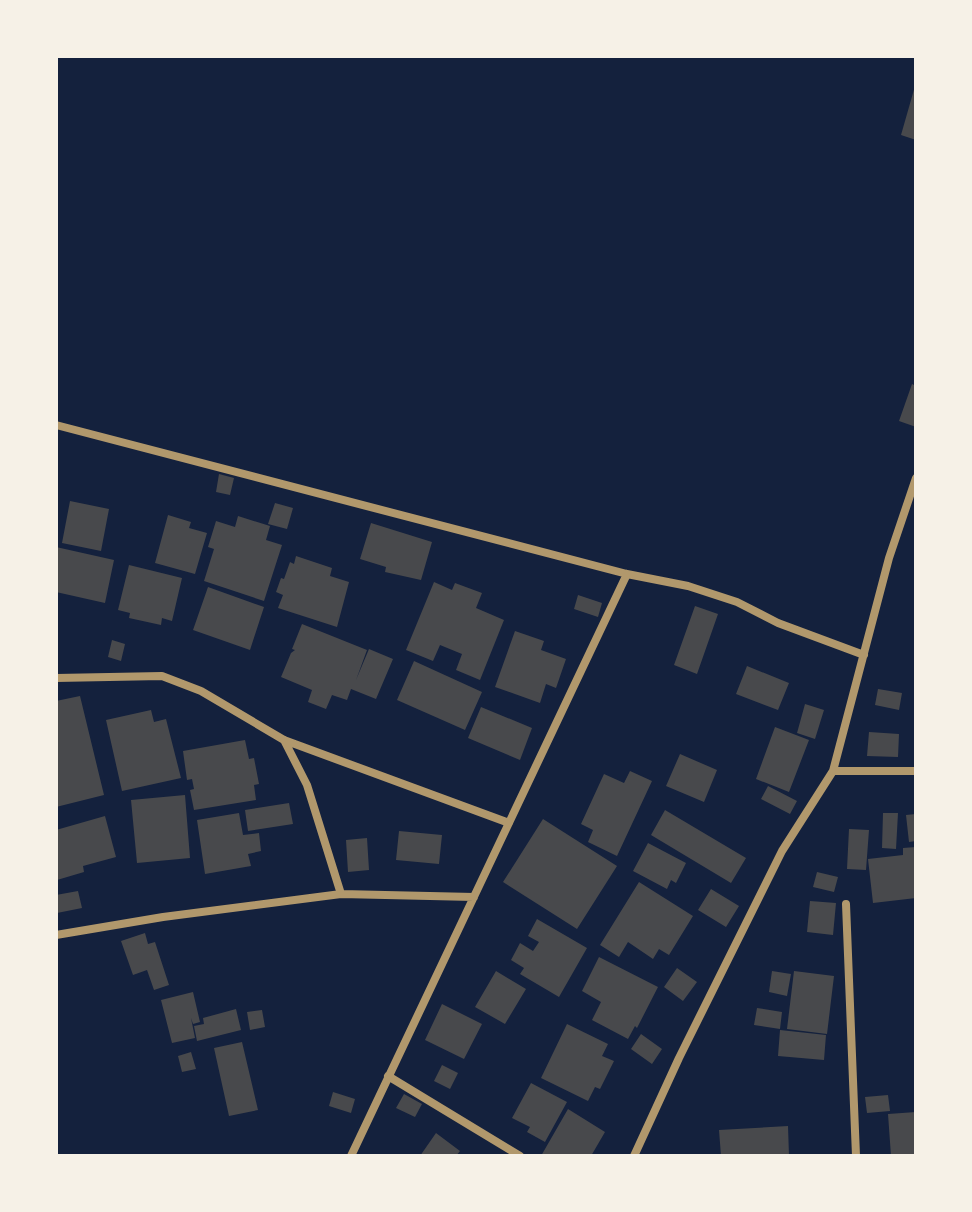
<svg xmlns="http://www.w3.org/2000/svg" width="972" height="1212" font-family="'Roboto Condensed',sans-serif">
	<rect width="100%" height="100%" fill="#14213d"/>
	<!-- building -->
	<path fill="#48494c" d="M915,86H916V140L901,135Z
		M912,384L916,386V427L899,421Z
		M219,474L234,478L230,495L216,492Z
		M70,501L109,509L101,551L62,543Z
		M275,503L293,508L287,529L268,524Z
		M168,515L191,522L189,528L207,533L195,574L155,563Z
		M238,516L270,526L266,540L282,545L264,601L204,581L214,549L208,547L216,521L235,527Z
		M371,523L432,542L421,580L385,572L386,567L360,559Z
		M56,547L114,560L105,603L56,592Z
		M296,556L332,568L330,576L349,582L337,627L278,608L283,595L276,592L281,578L284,579L290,562L294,564Z
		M129,565L182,578L172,621L162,618L161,625L129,618L130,613L118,610Z
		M434,582L452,590L455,583L482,593L476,608L504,620L480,680L456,670L462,654L440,645L433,661L406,650Z
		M208,587L264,607L250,650L193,630Z
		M578,595L602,603L598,617L574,609Z
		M695,606L718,614L697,674L674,665Z
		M302,624L367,650L356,680L369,649L393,659L376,699L351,689L347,700L332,695L326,709L308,702L312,690L281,677L291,653L295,650L292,649Z
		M515,631L544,641L541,650L566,659L556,688L546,684L540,703L495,687Z
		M112,640L125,644L121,661L108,657Z
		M414,661L482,692L465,730L397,700Z
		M747,666L789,683L778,710L736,694Z
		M878,689L902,693L899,710L875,705Z
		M80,696L104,795L56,807V701Z
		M805,704L824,710L815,739L797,733Z
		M481,707L532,728L520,760L468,738Z
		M151,710L154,722L166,719L181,778L122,791L106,720Z
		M775,727L809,740L789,792L756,779Z
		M869,732L899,734L898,757L867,756Z
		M245,740L249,759L254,758L259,784L254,785L256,800L194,810L190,790L194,789L192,779L187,780L183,751Z
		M680,754L717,770L704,802L666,786Z
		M630,771L652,781L617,856L588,842L593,830L581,824L604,774L624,783Z
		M768,786L797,801L790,814L761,799Z
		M185,795L190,858L137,863L131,800Z
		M289,803L293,824L248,831L245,810Z
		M665,810L746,858L731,883L651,835Z
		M239,813L243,835L259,833L261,851L248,854L251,866L205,874L197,820Z
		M883,813H898L896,849L882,848Z
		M916,814V841L909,842L906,815Z
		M105,816L116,857L83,866L84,872L57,880L56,830Z
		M543,819L617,866L577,929L503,882Z
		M849,829L869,830L866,870L847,869Z
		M399,831L442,835L439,864L396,860Z
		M367,838L369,870L348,872L346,840Z
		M648,843L686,863L676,883L671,880L667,889L633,871Z
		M916,847V898L873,903L868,859L903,855V848Z
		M817,872L838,877L834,892L813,887Z
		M639,882L693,916L669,955L659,949L653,959L628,942L619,957L600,945Z
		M711,889L739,906L726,927L698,910Z
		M78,891L82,908L57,913L56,895Z
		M810,901L836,903L833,935L807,932Z
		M537,919L587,948L559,997L520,974L524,968L511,960L520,943L533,951L539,942L528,936Z
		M145,933L148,944L155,942L169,985L154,990L147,970L133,975L121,941Z
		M599,957L658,987L637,1028L635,1026L628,1039L592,1020L601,1002L582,991Z
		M677,968L697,982L683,1001L664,987Z
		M496,971L526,989L505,1024L475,1007Z
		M772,971L791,974L787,996L769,992Z
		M794,971L834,976L827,1034L787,1029Z
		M193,992L200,1022L193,1024L191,1018L195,1038L172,1043L161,1000Z
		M442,1004L482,1024L464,1059L425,1040Z
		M757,1008L782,1012L780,1029L754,1025Z
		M236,1009L241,1030L197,1041L194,1026L204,1024L203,1018Z
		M262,1010L265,1027L250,1030L247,1012Z
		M567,1024L608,1044L602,1056L614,1061L600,1089L595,1087L588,1101L541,1078Z
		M780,1030L826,1035L824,1060L778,1056Z
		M641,1034L662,1049L652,1064L631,1049Z
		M242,1042L258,1110L229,1116L214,1048Z
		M191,1052L196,1069L182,1072L178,1056Z
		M442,1065L458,1073L450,1089L434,1081Z
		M531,1083L567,1102L545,1142L527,1132L530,1127L512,1118Z
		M333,1092L355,1099L351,1113L329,1106Z
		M404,1094L422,1104L415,1117L396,1108Z
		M888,1095L890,1111L867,1113L865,1097Z
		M568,1109L605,1132L591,1156H541Z
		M916,1112V1156H891L888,1114Z
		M788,1126L789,1156H721L719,1130Z
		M436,1133L460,1151L456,1156H420Z"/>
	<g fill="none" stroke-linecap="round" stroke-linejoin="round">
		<!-- minor -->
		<path stroke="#b1986c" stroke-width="8" d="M56,425L627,574L688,586L737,602L778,623L864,655
			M56,678L162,676L201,691L284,740L509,823
			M284,740L307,785L341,894
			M833,771H916
			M846,904L856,1156
			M56,935L163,917L341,894L474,897
			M388,1076L520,1156
			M351,1156L627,574
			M634,1156L679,1058L782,851L833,771L889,558L916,478"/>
	</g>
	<!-- border -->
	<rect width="972" height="1212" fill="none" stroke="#f6f1e7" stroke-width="116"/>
</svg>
